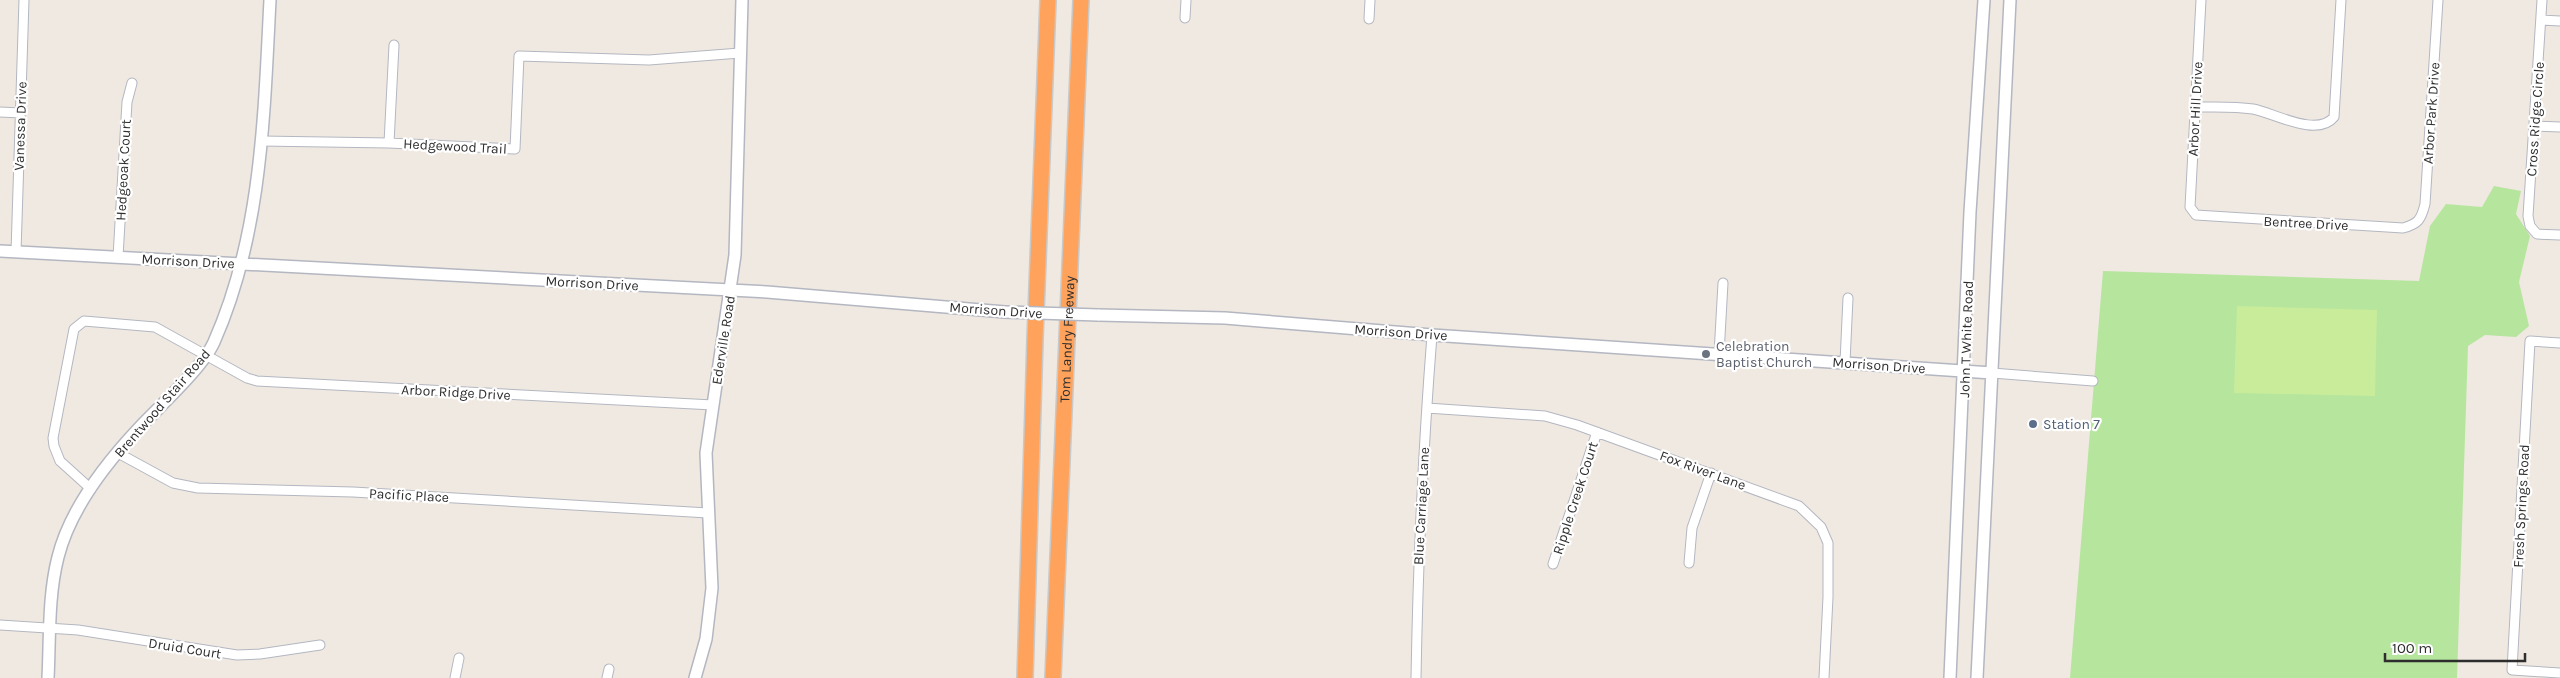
<svg xmlns="http://www.w3.org/2000/svg" width="2560" height="678" font-family="Karla,sans-serif">
	<rect width="100%" height="100%" fill="#efe9e1"/>
	<!-- green -->
	<path fill="#b6e59e" d="M2494,186L2521,191L2516,214L2530,236L2519,282L2529,326L2516,337L2485,335L2468,346L2457,678H2070L2103,271L2419,281L2430,226L2446,204L2482,207Z"/>
	<!-- pitch -->
	<path fill="#c9ec9a" d="M2237,306L2377,310L2375,396L2234,393Z"/>
	<g fill="none" stroke-linecap="round" stroke-linejoin="round">
		<defs>
			<path id="street" d="M2201,0L2190,207L2196,215L2403,228C2418,224 2421,220 2425,204L2438,0
				M2542,0L2528,216L2530,226L2537,234L2560,235
				M1185,18L1186,0
				M1369,19L1370,0
				M2541,20L2560,21
				M2195,107C2214,107 2234,106 2253,109C2274,113 2317,138 2334,117L2341,0
				M0,112L21,113
				M2535,126L2560,127
				M261,141L389,143L515,149L519,56L649,60L740,53
				M389,143L394,45
				M16,252L24,0
				M118,257L127,102L132,83
				M2560,343L2530,341L2512,670L2560,673
				M1719,354L1723,283
				M1845,362L1848,298
				M1992,373L2093,381
				M1427,408L1545,416L1577,425L1799,506L1821,527L1828,543V597L1824,678
				M118,453L173,483L198,488L353,492L708,513
				M91,489L60,461L54,446L53,438L74,329L84,321L155,327L247,378L257,381L713,405
				M1689,563L1692,528L1711,473
				M1553,564L1597,432
				M0,625L78,630L237,655L260,654L320,645
				M455,678L459,658
				M607,678L609,669
				M1416,678C1418,563 1423,449 1432,335"/>
			<path id="secondary" d="M0,251L767,292L1005,312
				M1098,315L1225,318L1432,335L1992,373
				M48,678C50,638 48,596 58,557C70,509 106,463 140,427C160,406 203,367 214,342C262,234 264,115 270,0
				M695,678L706,639L712,588L706,453L735,255L742,0
				M1950,678L1970,212L1984,0
				M1977,678L2010,0"/>
			<g id="highway">
				<path d="M1025,678L1035,339L1048,0"/>
				<path id="s1" d="M1053,678L1081,0"/>
			</g>
		</defs>
		<!-- street casing -->
		<use href="#street" stroke="#b4b7c1" stroke-width="11"/>
		<!-- secondary casing -->
		<use href="#secondary" stroke="#b4b7c1" stroke-width="14"/>
		<!-- highway casing -->
		<use href="#highway" stroke="#c9c9c9" stroke-width="18"/>
		<!-- street -->
		<use href="#street" stroke="#fff" stroke-width="9"/>
		<!-- secondary -->
		<use href="#secondary" stroke="#fff" stroke-width="11"/>
		<!-- highway -->
		<use href="#highway" stroke="#ffa35c" stroke-width="15"/>
		<defs>
			<path id="secondary-bridge" d="M1005,312L1098,315"/>
		</defs>
		<!-- secondary-bridge casing -->
		<use href="#secondary-bridge" stroke="#b4b7c1" stroke-width="14" stroke-linecap="butt"/>
		<!-- secondary-bridge -->
		<use href="#secondary-bridge" stroke="#fff" stroke-width="11"/>
	</g>
	<!-- markers -->
	<circle fill="#6b7280" stroke="#fff" stroke-width="2" cx="1706" cy="354" r="5"/>
	<circle fill="#5c6f8a" stroke="#fff" stroke-width="2" cx="2033" cy="424" r="5"/>
	<g text-anchor="middle" stroke-width="4.5" stroke-linejoin="round" paint-order="stroke">
		<!-- street labels -->
		<g font-size="14" fill="#2e2e2e" stroke="#fff">
			<text transform="translate(2195 109) rotate(-87)" y="5">Arbor Hill Drive</text>
			<text transform="translate(2431 113) rotate(-86)" y="5">Arbor Park Drive</text>
			<text transform="translate(2535 119) rotate(-86)" y="5">Cross Ridge Circle</text>
			<text transform="translate(20 126) rotate(-88)" y="5">Vanessa Drive</text>
			<text transform="translate(455 146) rotate(3)" y="5">Hedgewood Trail</text>
			<text transform="translate(123 170) rotate(-87)" y="5">Hedgeoak Court</text>
			<text transform="translate(2306 223) rotate(3)" y="5">Bentree Drive</text>
			<text transform="translate(188 261) rotate(3)" y="5">Morrison Drive</text>
			<text transform="translate(592 283) rotate(3)" y="5">Morrison Drive</text>
			<text transform="translate(996 310) rotate(4)" y="5">Morrison Drive</text>
			<text transform="translate(1401 332) rotate(4)" y="5">Morrison Drive</text>
			<text dy="5" stroke="none"><textPath href="#s1" startOffset="339">Tom Landry Freeway</textPath></text>
			<text transform="translate(1966 339) rotate(-88)" y="5">John T White Road</text>
			<text transform="translate(723 340) rotate(-81)" y="5">Ederville Road</text>
			<text transform="translate(1879 365) rotate(4)" y="5">Morrison Drive</text>
			<text transform="translate(456 392) rotate(3)" y="5">Arbor Ridge Drive</text>
			<text transform="translate(162 403) rotate(-49)" y="5">Brentwood Stair Road</text>
			<text transform="translate(1703 470) rotate(20)" y="5">Fox River Lane</text>
			<text transform="translate(409 495) rotate(3)" y="5">Pacific Place</text>
			<text transform="translate(1575 498) rotate(-72)" y="5">Ripple Creek Court</text>
			<text transform="translate(1421 506) rotate(-87)" y="5">Blue Carriage Lane</text>
			<text transform="translate(2521 506) rotate(-87)" y="5">Fresh Springs Road</text>
			<text transform="translate(185 648) rotate(9)" y="5">Druid Court</text>
		</g>
		<!-- worship labels -->
		<g font-size="14" fill="#5b616d" stroke="#fff" text-anchor="start">
			<text x="1716" y="351">Celebration<tspan x="1716" dy="16">Baptist Church</tspan></text>
		</g>
		<!-- service labels -->
		<g font-size="14" fill="#4e5e75" stroke="#fff" text-anchor="start">
			<text x="2043" y="429">Station 7</text>
		</g>
	</g>
	<!-- scale -->
	<path d="M2385 653v8h140v-8" fill="none" stroke="#2e2e2e" stroke-width="2.5"/>
	<text x="2392" y="653" font-size="15" fill="#2e2e2e" stroke="#ffffff" stroke-width="4" paint-order="stroke">100 m</text>
</svg>
